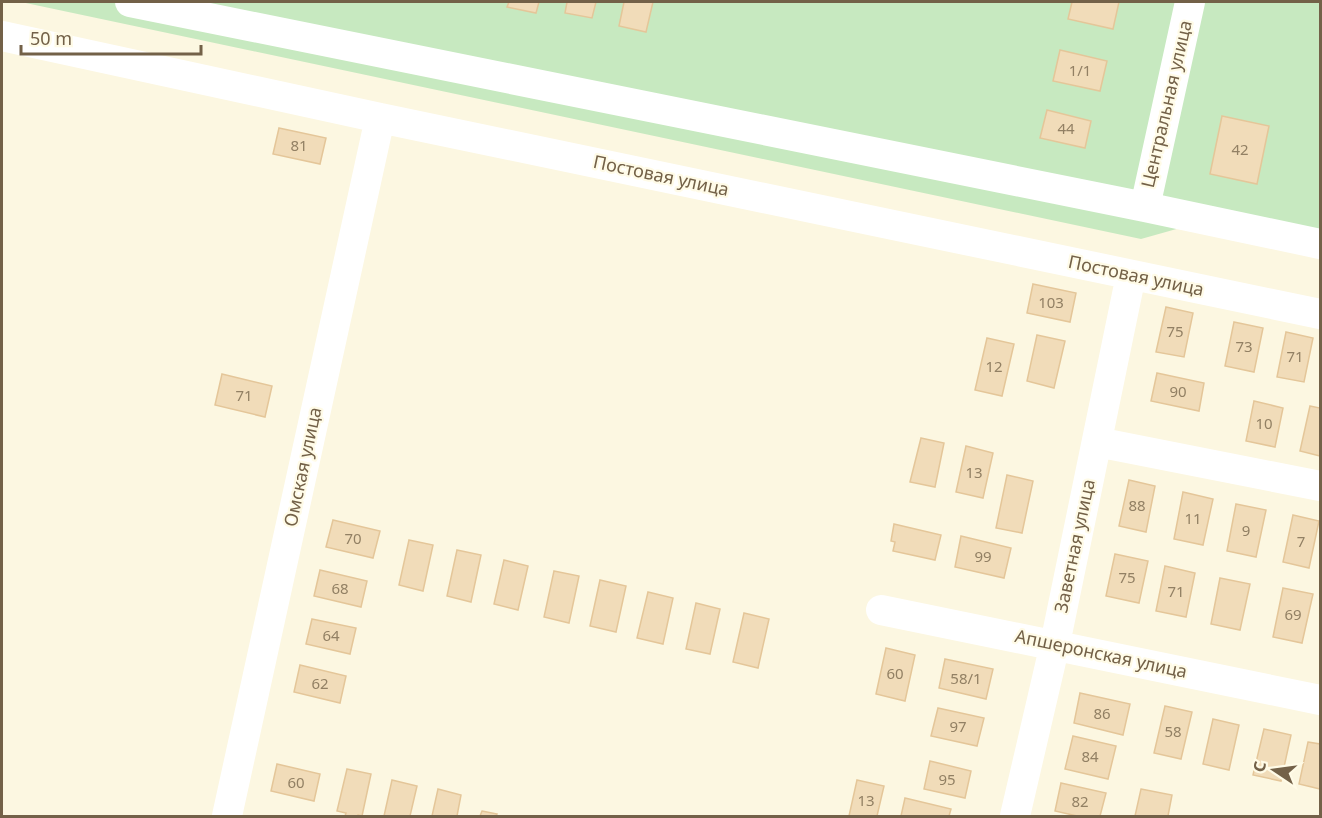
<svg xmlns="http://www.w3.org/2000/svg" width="1322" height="818" font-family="'Noto Sans',sans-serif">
	<rect width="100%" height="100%" fill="#fcf7e1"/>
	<!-- green -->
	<path fill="#c7e9c0" d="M21,2H1320V238L1219,217L1141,239Z"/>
	<!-- building -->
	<path fill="#f1dcb9" stroke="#e4c699" stroke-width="1.5" d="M509,2H539L536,13L507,7Z
		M567,2H596L592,18L565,13Z
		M624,2H653L646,32L619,26Z
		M1072,2H1119L1113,29L1068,19Z
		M1060,50L1107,61L1100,91L1053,81Z
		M1047,110L1091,121L1085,148L1040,138Z
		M1222,116L1269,126L1257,184L1210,174Z
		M279,128L326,138L320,164L273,154Z
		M1033,284L1076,293L1070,322L1027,313Z
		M1166,307L1193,313L1184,357L1156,352Z
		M1234,322L1263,328L1254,372L1225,366Z
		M1286,332L1313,338L1304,382L1277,377Z
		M1037,335L1065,341L1054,388L1027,381Z
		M987,338L1014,344L1002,396L975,390Z
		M1157,373L1204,383L1199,411L1151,401Z
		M222,374L272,386L265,417L215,405Z
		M1254,401L1283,408L1275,447L1246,441Z
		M1310,406L1320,408V456L1300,451Z
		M921,438L944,443L935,487L910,482Z
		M966,446L993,453L983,498L956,492Z
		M1007,475L1033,481L1022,533L996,528Z
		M1129,480L1155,486L1146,532L1119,526Z
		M1183,492L1213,499L1203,545L1174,539Z
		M1236,504L1266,510L1256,557L1227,551Z
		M1293,515L1319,521L1309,568L1283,562Z
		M333,520L380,531L373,558L326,547Z
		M894,524L941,535L935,560L893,551L895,542L891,541Z
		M961,536L1011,548L1004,578L955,567Z
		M409,540L433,545L423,591L399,585Z
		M457,550L481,555L471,602L447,596Z
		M1115,554L1148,561L1139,603L1106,596Z
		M504,560L528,566L518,610L494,604Z
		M1165,566L1195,573L1186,617L1156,611Z
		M320,570L367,581L361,607L314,596Z
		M554,571L579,576L569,623L544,617Z
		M1220,578L1250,584L1240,630L1211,624Z
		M600,580L626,586L616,632L590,626Z
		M1283,588L1313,594L1302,643L1273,637Z
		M648,592L673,598L663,644L637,638Z
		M696,603L720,609L710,654L686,649Z
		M744,613L769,619L758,668L733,662Z
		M312,619L356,628L350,654L306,644Z
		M886,648L915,655L905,701L876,694Z
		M945,659L993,669L986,699L939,688Z
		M300,665L346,676L340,703L294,692Z
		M1080,693L1130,704L1123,735L1074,723Z
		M1165,706L1192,712L1181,759L1154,753Z
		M938,708L984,718L977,746L931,736Z
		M1213,719L1239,725L1229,770L1203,764Z
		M1264,729L1291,735L1281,781L1253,775Z
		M1073,736L1116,746L1108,779L1065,769Z
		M1308,742L1320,744V789L1299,784Z
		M930,761L971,771L965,798L924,789Z
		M277,764L320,774L314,801L271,791Z
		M347,769L371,774L362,816L358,815L357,816H345L346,813L337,811Z
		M392,780L417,786L410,816H384Z
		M857,780L884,786L877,816H849Z
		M1061,783L1106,793L1100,816H1077L1055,811Z
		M438,789L461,795L457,816H432Z
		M1141,789L1172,795L1168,816H1135Z
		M905,798L951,809L949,816H901Z
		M482,811L497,814L496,816H480Z"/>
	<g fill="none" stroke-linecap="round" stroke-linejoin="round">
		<!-- minor -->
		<path stroke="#fff" stroke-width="30" d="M130,2L1145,207L1320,244
			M2,36L380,118L1320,314
			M1145,207L1190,2
			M1097,442L1320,486
			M881,610L1320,700
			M227,816L380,118
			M1015,816L1055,644L1131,275"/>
	</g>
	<g text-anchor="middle" stroke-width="4.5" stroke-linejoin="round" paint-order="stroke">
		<!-- number labels -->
		<g font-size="15" fill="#928064">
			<text x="1080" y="76">1/1</text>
			<text x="1066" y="134">44</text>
			<text x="299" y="151">81</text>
			<text x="1240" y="155">42</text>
			<text x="1051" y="308">103</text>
			<text x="1175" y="337">75</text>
			<text x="1244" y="352">73</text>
			<text x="1295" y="362">71</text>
			<text x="994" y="372">12</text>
			<text x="1178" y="397">90</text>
			<text x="244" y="401">71</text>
			<text x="1264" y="429">10</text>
			<text x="974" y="478">13</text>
			<text x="1137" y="511">88</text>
			<text x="1193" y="524">11</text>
			<text x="1246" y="536">9</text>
			<text x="353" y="544">70</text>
			<text x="1301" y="547">7</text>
			<text x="983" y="562">99</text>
			<text x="1127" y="583">75</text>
			<text x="340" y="594">68</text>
			<text x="1176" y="597">71</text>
			<text x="1293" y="620">69</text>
			<text x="331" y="641">64</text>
			<text x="895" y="679">60</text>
			<text x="966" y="684">58/1</text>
			<text x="320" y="689">62</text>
			<text x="1102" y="719">86</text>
			<text x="958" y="732">97</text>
			<text x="1173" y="737">58</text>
			<text x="1090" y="762">84</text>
			<text x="947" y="785">95</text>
			<text x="296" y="788">60</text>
			<text x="866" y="806">13</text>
			<text x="1080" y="807">82</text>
		</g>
		<!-- street labels -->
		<g font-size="18" fill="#736148" stroke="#fffbe7">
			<text transform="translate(1167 104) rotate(-77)" y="6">Центральная улица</text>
			<text transform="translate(661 176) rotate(12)" y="6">Постовая улица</text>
			<text transform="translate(1136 276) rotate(12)" y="6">Постовая улица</text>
			<text transform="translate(303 467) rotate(-78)" y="6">Омская улица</text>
			<text transform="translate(1075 546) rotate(-78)" y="6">Заветная улица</text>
			<text transform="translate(1101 654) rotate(12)" y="6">Апшеронская улица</text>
		</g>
	</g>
	<!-- border -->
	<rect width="1322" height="818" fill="none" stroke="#736148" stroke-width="6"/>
	<!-- north arrow -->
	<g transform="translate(1274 770) rotate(283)" stroke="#fffbe7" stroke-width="4.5" paint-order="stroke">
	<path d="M0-4.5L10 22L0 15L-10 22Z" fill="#736148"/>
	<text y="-9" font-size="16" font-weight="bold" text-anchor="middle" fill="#736148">С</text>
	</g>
	<!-- scale -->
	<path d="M21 45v9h180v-9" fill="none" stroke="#736148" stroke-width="3"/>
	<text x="30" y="45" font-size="18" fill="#736148" stroke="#fffbe7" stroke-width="4.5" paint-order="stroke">50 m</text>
</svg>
